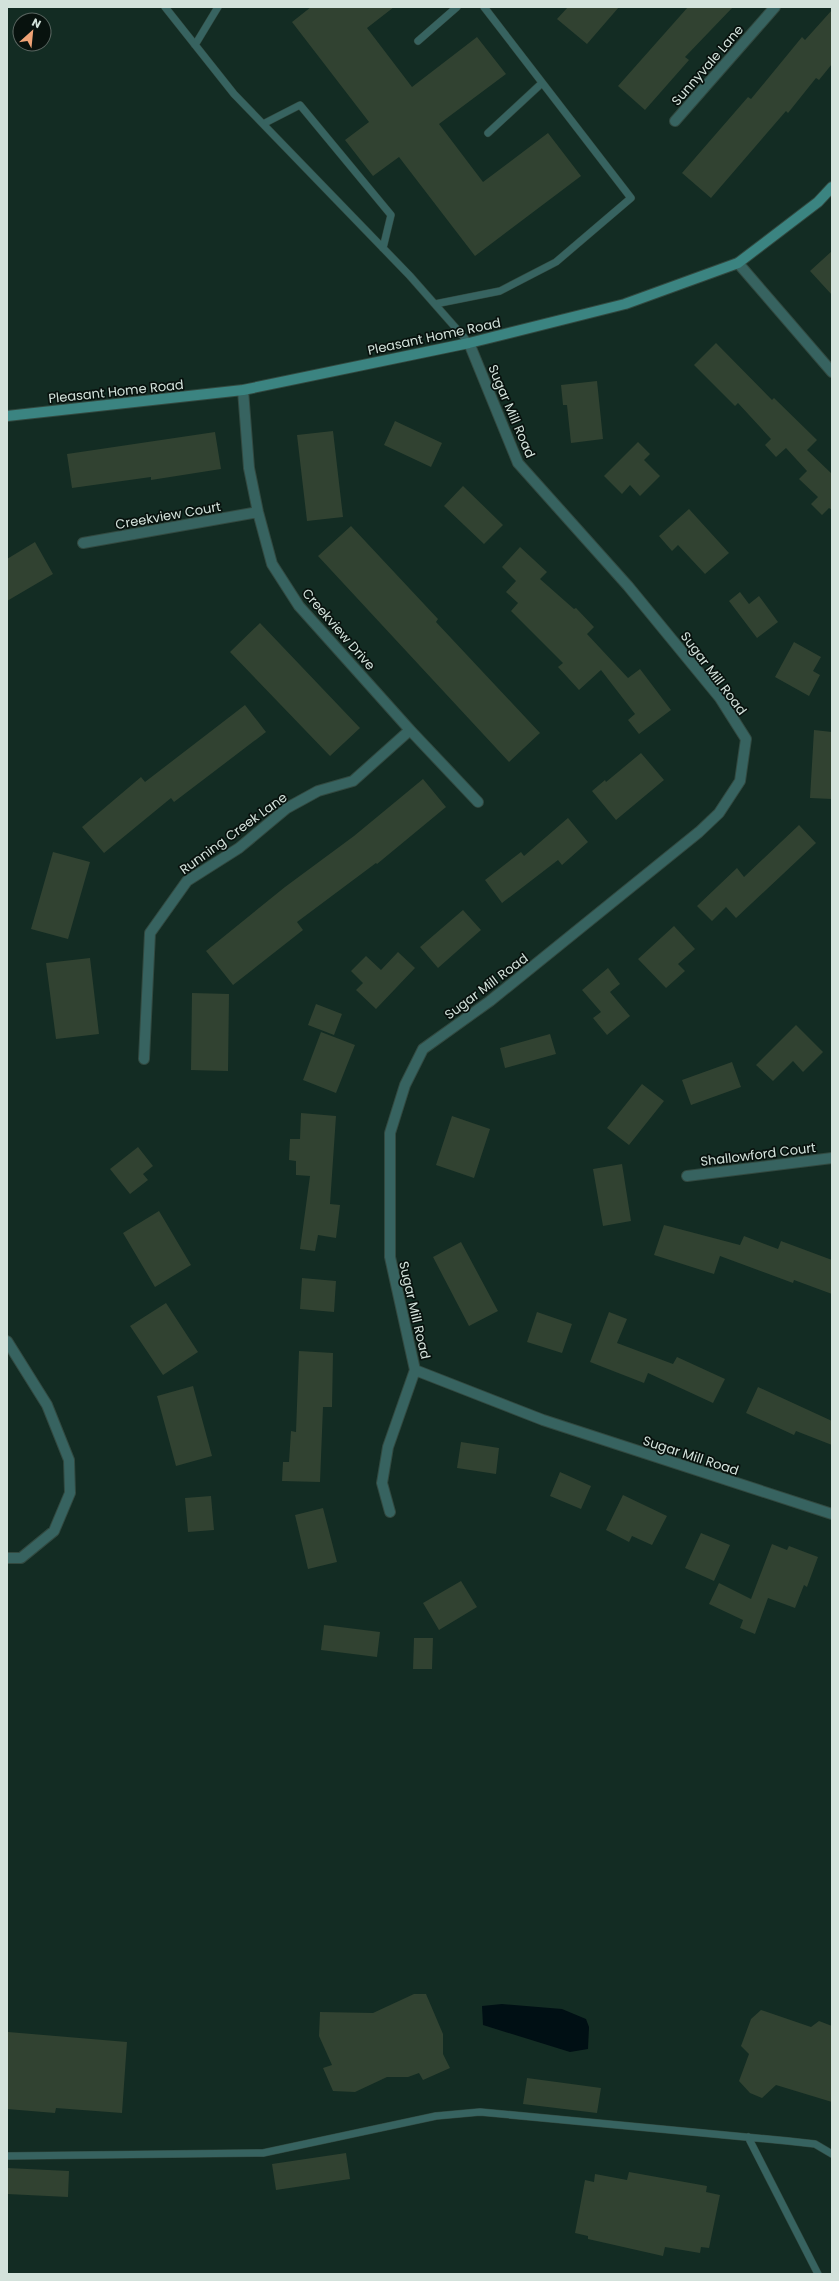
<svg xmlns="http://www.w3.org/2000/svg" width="839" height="2281" font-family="Poppins,sans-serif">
	<rect width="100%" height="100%" fill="#132c23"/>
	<!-- water -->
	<path fill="#000f14" d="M502,2004L562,2009L586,2019L589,2027L588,2049L570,2052L483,2025L482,2006Z"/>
	<!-- building -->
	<path fill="#314231" d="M311,7H394L367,28L412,87L477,37L506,74L439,124L483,182L548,133L581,176L475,256L399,157L373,176L345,140L369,122L292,22Z
		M568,7H619L587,44L557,19Z
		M688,7H733L685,57L689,60L645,110L618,86Z
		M832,10V64L819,80L816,78L788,113L786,111L711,198L682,173L748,97L751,99L802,37L805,40Z
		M832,251V295L810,271Z
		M716,343L772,400L774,398L817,440L807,450L832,474V510L829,508L822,515L811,504L818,497L799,479L807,471L786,448L776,457L765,445L771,439L738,403L735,406L694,365Z
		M597,381L603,439L571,443L567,405H563L561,385Z
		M395,421L442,443L431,467L384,445Z
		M333,431L343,517L307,521L297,435Z
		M215,432L221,469L151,480V477L72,488L67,454Z
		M638,442L650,454L644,460L660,476L640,496L630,485L622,494L604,476Z
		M463,486L503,525L484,544L444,506Z
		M689,509L729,553L705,574L678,545L672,551L659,536Z
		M351,526L438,619L436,622L540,733L509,762L318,556Z
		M35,542L53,574L7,601V559Z
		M520,547L547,572L540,579L574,609L576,608L594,627L587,634L628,678L640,669L671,710L639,734L628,720L635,714L601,670L579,690L558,667L563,663L511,611L518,603L506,592L516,581L502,567Z
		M740,592L749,604L759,596L778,622L757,638L729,601Z
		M260,623L360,728L330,756L230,652Z
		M794,642L821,657L813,671L820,675L809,696L775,677Z
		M245,705L266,732L174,802L171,798L104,853L82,827L141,777L145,782Z
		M814,730L832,732V799L810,798Z
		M641,753L664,780L616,820L592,791L605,780L606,782Z
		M423,779L446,807L377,864L376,863L297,922L303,930L233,985L206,951L285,887L354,836Z
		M568,818L588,842L562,865L558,860L502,903L485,880L521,852L524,856Z
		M799,825L816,843L736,918L726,907L712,921L697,906L737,868L744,877Z
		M53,852L90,862L68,939L31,929Z
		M463,910L481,930L438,968L420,947Z
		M674,926L695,949L678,964L685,971L666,988L638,959Z
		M398,952L415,968L376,1009L356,990L363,983L351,971L366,956L381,970Z
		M90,958L99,1034L56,1039L46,963Z
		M608,968L620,984L610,992L630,1016L607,1035L593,1018L601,1012L582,990Z
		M192,993L229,994L228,1071L191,1070Z
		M316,1004L342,1014L334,1035L308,1025Z
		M796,1025L823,1052L803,1072L793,1061L773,1081L756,1065Z
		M321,1032L355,1045L336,1093L303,1080Z
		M550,1034L556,1054L505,1068L500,1048Z
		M732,1062L741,1087L691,1105L682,1080Z
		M642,1084L664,1101L629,1145L607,1128Z
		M301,1113L336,1116L330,1204L340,1205L336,1238L318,1235L315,1251L300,1249L310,1176L296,1175V1161L289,1160L290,1139H300Z
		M452,1116L490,1129L474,1178L436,1165Z
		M138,1147L153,1166L143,1174L148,1180L130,1194L110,1169Z
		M622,1164L631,1221L603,1226L593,1169Z
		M159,1211L191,1265L155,1287L123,1233Z
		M664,1225L740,1245L744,1236L778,1249L781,1241L832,1260V1294L794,1280L793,1283L720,1256L714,1274L654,1255Z
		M461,1242L498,1311L469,1326L433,1257Z
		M302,1278L336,1281L334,1312L300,1309Z
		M166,1303L198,1352L163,1375L130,1326Z
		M537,1312L572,1324L562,1353L527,1342Z
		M609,1312L627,1319L617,1343L673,1364L677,1357L725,1379L713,1403L648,1373L644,1383L590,1362Z
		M299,1351L333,1353L332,1407H323L320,1482L282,1481L283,1462H289L291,1431L296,1432Z
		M193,1386L212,1456L176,1466L157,1396Z
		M758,1387L832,1421V1445L796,1431L794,1435L746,1413Z
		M461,1442L499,1448L496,1474L457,1468Z
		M560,1472L591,1486L581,1509L550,1496Z
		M623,1495L667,1516L652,1545L632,1536L629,1542L606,1530Z
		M211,1496L214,1530L188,1532L185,1498Z
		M323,1508L337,1562L308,1569L295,1515Z
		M701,1533L730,1545L714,1581L685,1568Z
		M772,1544L787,1550L789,1546L818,1557L807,1587L804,1585L795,1608L768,1598L755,1634L740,1628L743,1620L709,1604L719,1583L751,1599Z
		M461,1581L477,1607L439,1630L423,1603Z
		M324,1625L380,1632L377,1657L321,1650Z
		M414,1638H433L432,1669H413Z
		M414,1994H426L443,2034V2054L450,2068L423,2080L419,2073L408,2077H387L355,2092L333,2091L323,2068L332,2065L319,2036L320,2012L373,2013Z
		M761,2010L811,2027L819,2021L832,2026V2102L776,2085L762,2098L750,2093L739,2081L749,2054L741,2046L751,2019Z
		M8,2032L127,2042L122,2113L56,2108L55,2113L7,2109Z
		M527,2078L601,2088L597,2113L523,2104Z
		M346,2153L350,2179L276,2190L272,2164Z
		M7,2168L69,2171L68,2197L7,2194Z
		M629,2172L707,2186L706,2192L720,2195L709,2248L701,2247L700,2253L665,2247L663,2256L588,2239V2236L575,2233L585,2180L594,2182L595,2174L627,2180Z"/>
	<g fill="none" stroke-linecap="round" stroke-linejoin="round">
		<defs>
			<path id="lane" d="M165,7L234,94L410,276L469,343
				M418,41L457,7
				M195,45L218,7
				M263,124L300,105L391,215L383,248
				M488,133L542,83
				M435,304L500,291L556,262L631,198L484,7
				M748,2137L818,2274
				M7,2156L263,2153L436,2116L480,2112L788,2141L815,2144L832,2154"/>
			<path id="street" d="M675,121L775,7
				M738,263L832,372
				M469,343L518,463L628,586L720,698L746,739L740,781L719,813L699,832L490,1001L423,1049L405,1085L390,1133V1257L415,1370L543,1420L832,1514
				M243,390L249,468L258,512L272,564L299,606L410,730L478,802
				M83,543L258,512
				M144,1059L150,933L187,881L239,848L287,808L318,791L353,781L410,730
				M687,1176L832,1158
				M7,1341L47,1405L69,1460L70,1493L54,1531L21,1558H7
				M390,1512L382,1483L388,1447L415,1370"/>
			<path id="secondary" d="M7,416L243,390L469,343L625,304L738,263L818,202L832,187"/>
		</defs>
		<!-- lane casing -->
		<use href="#lane" stroke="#324940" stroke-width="8"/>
		<!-- street casing -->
		<use href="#street" stroke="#324940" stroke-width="12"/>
		<!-- secondary casing -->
		<use href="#secondary" stroke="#324940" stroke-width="12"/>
		<!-- lane -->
		<use href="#lane" stroke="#376360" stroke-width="7"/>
		<!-- street -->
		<use href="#street" stroke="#376360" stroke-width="10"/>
		<!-- secondary -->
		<use href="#secondary" stroke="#3b8481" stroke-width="10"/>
	</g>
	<g text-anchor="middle" stroke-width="3.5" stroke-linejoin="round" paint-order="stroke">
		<!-- street labels -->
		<g font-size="13" fill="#d3e2db" stroke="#08120e">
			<text transform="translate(707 65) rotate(-49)" y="5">Sunnyvale Lane</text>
			<text transform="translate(434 336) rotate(-12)" y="5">Pleasant Home Road</text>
			<text transform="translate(116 391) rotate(-6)" y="5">Pleasant Home Road</text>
			<text transform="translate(512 411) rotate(67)" y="5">Sugar Mill Road</text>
			<text transform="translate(168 515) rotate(-10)" y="5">Creekview Court</text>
			<text transform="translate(339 629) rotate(49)" y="5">Creekview Drive</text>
			<text transform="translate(714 673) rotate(53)" y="5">Sugar Mill Road</text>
			<text transform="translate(233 833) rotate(-36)" y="5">Running Creek Lane</text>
			<text transform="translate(486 986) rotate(-37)" y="5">Sugar Mill Road</text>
			<text transform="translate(758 1154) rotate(-7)" y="5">Shallowford Court</text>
			<text transform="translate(415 1310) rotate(77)" y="5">Sugar Mill Road</text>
			<text transform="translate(691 1455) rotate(18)" y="5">Sugar Mill Road</text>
		</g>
	</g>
	<!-- border -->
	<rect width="839" height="2281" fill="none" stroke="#d3e2db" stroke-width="16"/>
	<!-- north arrow -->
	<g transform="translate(32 32) rotate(27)"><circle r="19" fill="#08120e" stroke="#596560"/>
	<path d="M0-3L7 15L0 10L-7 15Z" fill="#efa376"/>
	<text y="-6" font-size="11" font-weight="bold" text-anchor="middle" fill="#d3e2db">N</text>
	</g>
</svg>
